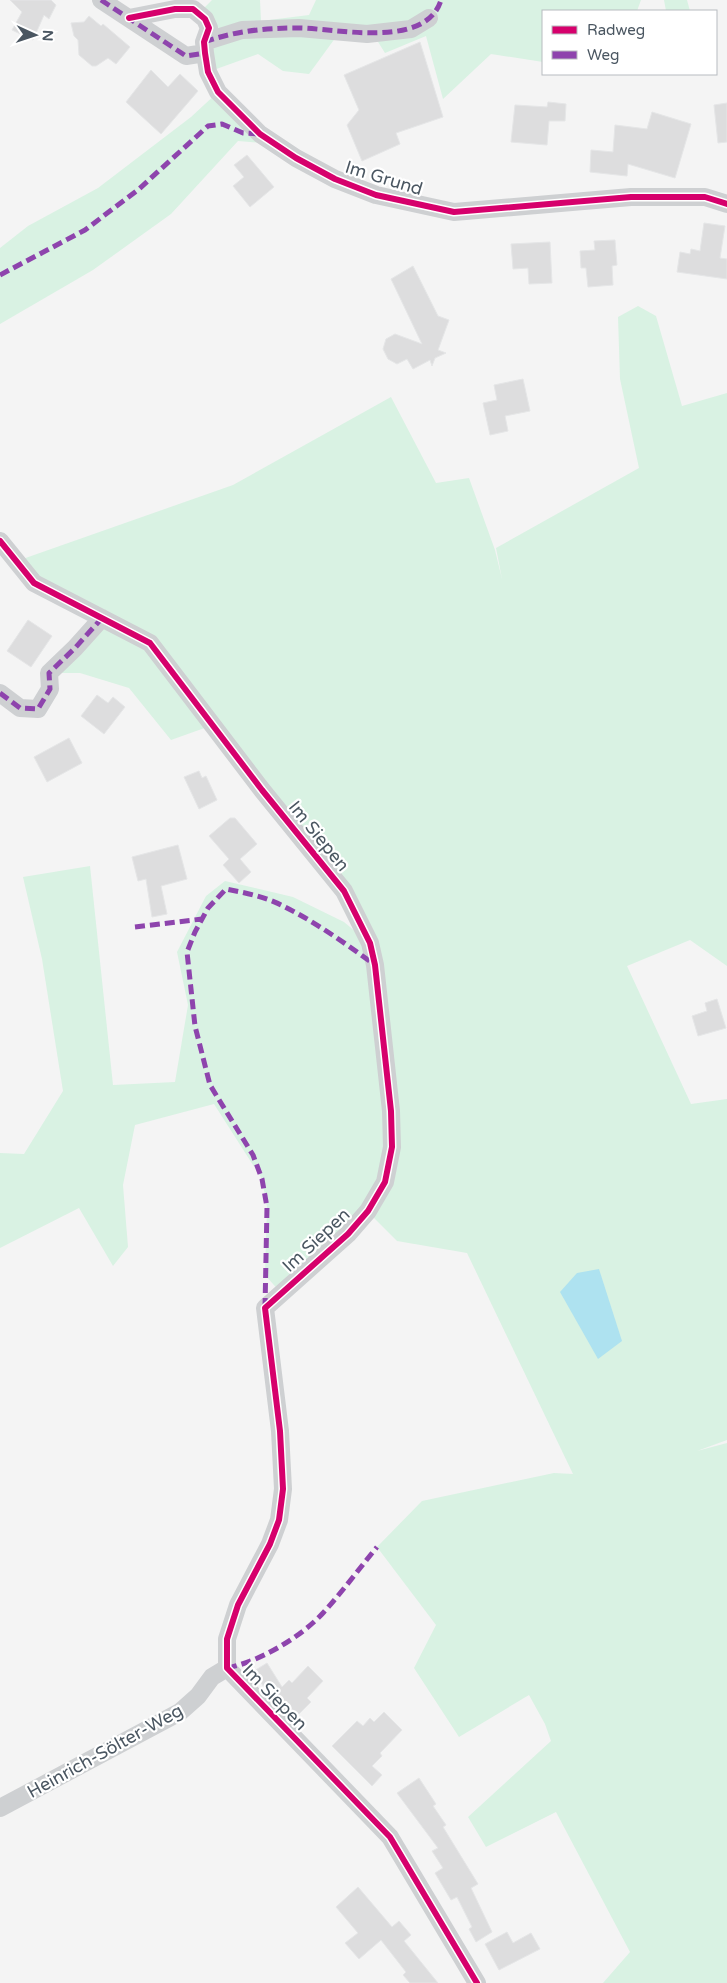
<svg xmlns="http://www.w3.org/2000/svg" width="727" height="1983" font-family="'Varela Round',sans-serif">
	<rect width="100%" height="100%" fill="#f4f4f4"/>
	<!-- green -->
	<path fill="#d9f2e3" d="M212,0H260L261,21L309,15L316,0H641L637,11H543V62L491,54L443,99L426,36L385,53L368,26H344L309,74L283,71L258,54L208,72L199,13Z
		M664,0H687L690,11H666Z
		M218,92L274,144L238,141L171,214L93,270L0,324V248L28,226L98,188L191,117Z
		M638,306L656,316L682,406L727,393V966L690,940L627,966L691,1104L727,1099V1440L697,1451L727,1443V1983H603L630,1952L556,1812L486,1847L468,1817L551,1741L545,1724L529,1695L459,1737L414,1668L436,1625L377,1547L422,1501L554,1473L573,1474L467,1253L397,1241L368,1212L281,1293L265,1275L267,1207L262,1179L214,1104L135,1125L123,1185L128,1247L113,1266L79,1208L0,1248V1153L24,1154L63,1091L42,959L23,877L90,866L113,1085L175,1082L188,1005L177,952L206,896L225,881L293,897L344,922L368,942L361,928L213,725L171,740L129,688L80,673H49L98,620L17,561L233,485L391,397L436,483L469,478L495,550L502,579L496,548L639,468L620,379L618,317Z"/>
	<!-- water -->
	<path fill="#aee2f0" d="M599,1269L622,1341L598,1359L560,1292L577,1273Z"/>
	<!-- building -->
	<path fill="#ddddde" stroke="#e5e6e7" d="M10,0H51L56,5L49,19L44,15L33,40L12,30L22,12Z
		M89,16L101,26L103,24L130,47L116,64L108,58L96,66H92L79,55L78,40L74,36L71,23L84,22Z
		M420,42L443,117L396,133L400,144L362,161L347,125L359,110L344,75Z
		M151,70L168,87L180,74L198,91L161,134L126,102Z
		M548,102L566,104L565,121H549L547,145L511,142L515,105L547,107Z
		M727,103V142L718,143L714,105Z
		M652,112L691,124L675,178L628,164L627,176L590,172L591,150L613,152L615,125L647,129Z
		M247,155L274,187L250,207L233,186L244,177L234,165Z
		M704,223L725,226L720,258L727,259V279L677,272L680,252L690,254L691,249L700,251Z
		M615,240L617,265L612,266L613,285L588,287L586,268H581L580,251L595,250L594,241Z
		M550,242L552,283L529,284L528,268L513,269L511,244Z
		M413,266L438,316L449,320L438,350L446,353L435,358L432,366L430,360L413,369L407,359L397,364L388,359L383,349L386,339L395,334L422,344L391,279Z
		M523,379L530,411L505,416L508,431L490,435L483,403L497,400L494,385Z
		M28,620L52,636L31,667L7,651Z
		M97,695L108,703L113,697L125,707L104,734L81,716Z
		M69,738L82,763L47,782L34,757Z
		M199,771L202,778L206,776L217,800L199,809L184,777Z
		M230,818H235L257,844L240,859L251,872L239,883L223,865L229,859L209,836Z
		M178,845L187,879L161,886L167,914L152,917L146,879L138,881L132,857Z
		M717,999L726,1028L698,1036L692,1016L707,1011L705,1003Z
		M267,1663L282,1687L289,1680L292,1683L308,1666L323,1681L307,1698L311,1702L293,1720L268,1694L254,1671Z
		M384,1712L402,1730L380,1753L382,1756L372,1766L382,1775L372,1786L332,1746L357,1721L363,1726L370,1718L374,1722Z
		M419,1778L436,1804L433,1806L446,1825L443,1827L478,1884L471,1888L492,1932L476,1942L469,1929L472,1927L457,1897L451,1900L435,1873L443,1868L432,1851L438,1848L397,1793Z
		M358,1887L392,1927L399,1921L411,1935L404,1941L438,1983H410L403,1975L406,1972L381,1940L359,1959L345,1943L358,1933L336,1907Z
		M507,1932L513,1943L531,1933L540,1949L499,1970L485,1944Z"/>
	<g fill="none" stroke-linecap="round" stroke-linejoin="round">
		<!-- minor -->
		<path stroke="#ced0d2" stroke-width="18" d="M101,0L186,56L205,53
			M129,18L175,9H193L205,19L209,28L204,42L205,53L208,72L218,92L260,134L296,158L335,179L376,195L454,212L631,197H705L727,204
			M204,42L242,30L299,28L367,34L411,29L429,18
			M0,541L34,583L150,643L262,790L344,891L370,943L375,965L391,1111L392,1147L385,1182L368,1211L348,1234L265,1308L280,1431L283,1489L279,1520L270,1544L238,1605L227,1639V1668L390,1837L477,1983
			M0,693L20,708L38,709L50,689L49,673L75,648L102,618
			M0,1808L180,1712L198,1696L212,1677L227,1668"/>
		<!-- quiet -->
		<path stroke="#8e44ad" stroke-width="5" stroke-dasharray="10 5" stroke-linecap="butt" d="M101,0L186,56L205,53
			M204,42C236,31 264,28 298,28C335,28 426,50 441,0
			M0,275L85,230L139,189L208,126L222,124L243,133L260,134
			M0,693L20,708L38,709L50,689L49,673L75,648L102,618L99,616
			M135,927L202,919
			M265,1308L267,1207L262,1179L253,1155L210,1085L195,1026L187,952L195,932L208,908L226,889C246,893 267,897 285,907C317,923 346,944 375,965
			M227,1668C259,1662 301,1637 323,1613C342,1592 359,1569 377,1547"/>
		<defs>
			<path id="cycleway" d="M129,18L175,9H193L205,19L209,28L204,42L205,53L208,72L218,92L260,134L296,158L335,179L376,195L454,212L631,197H705L727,204
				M0,541L34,583L150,643L262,790L344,891L370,943L375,965L391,1111L392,1147L385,1182L368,1211L348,1234L265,1308L280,1431L283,1489L279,1520L270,1544L238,1605L227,1639V1668L390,1837L477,1983"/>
		</defs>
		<!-- cycleway casing -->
		<use href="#cycleway" stroke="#fff" stroke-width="9"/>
		<!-- cycleway -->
		<use href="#cycleway" stroke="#d6006c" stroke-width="6"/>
	</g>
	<g text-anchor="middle" stroke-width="4.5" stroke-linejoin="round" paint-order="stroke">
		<!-- street labels -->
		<g font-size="18" fill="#4a5661" stroke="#fff">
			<text transform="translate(384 178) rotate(17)" y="6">Im Grund</text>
			<text transform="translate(319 836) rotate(51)" y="6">Im Siepen</text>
			<text transform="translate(316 1240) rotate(-43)" y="6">Im Siepen</text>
			<text transform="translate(275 1697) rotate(46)" y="6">Im Siepen</text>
			<text transform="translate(105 1751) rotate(-29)" y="6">Heinrich-Sölter-Weg</text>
		</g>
	</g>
	<!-- legend -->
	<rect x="542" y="10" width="175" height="65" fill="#ffffff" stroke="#b7bbc0"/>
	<rect x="552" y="26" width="25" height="8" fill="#d6006c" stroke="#b7bbc0"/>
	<text x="587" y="35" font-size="15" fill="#4a5661">Radweg</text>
	<rect x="552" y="51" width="25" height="8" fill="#8e44ad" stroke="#b7bbc0"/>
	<text x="587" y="60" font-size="15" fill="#4a5661">Weg</text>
	<!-- north arrow -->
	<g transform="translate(35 35) rotate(93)" stroke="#ffffff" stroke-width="4" paint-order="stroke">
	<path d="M0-4L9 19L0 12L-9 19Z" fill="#4a5661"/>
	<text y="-8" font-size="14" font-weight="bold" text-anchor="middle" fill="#4a5661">N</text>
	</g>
</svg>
